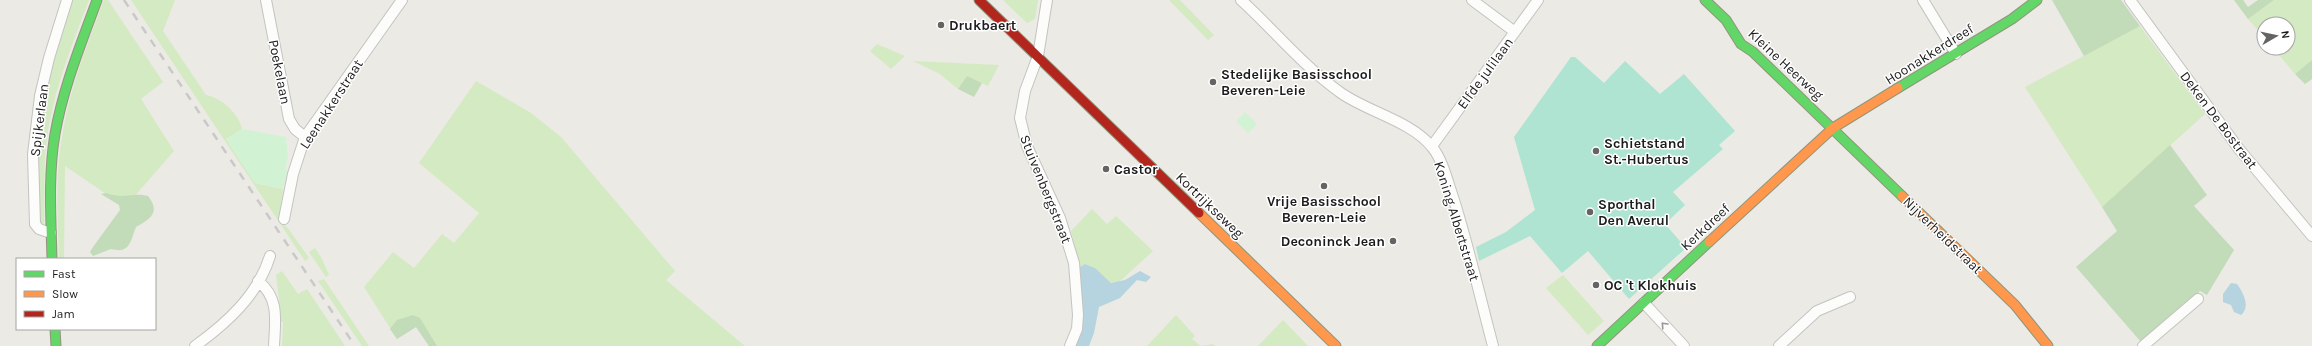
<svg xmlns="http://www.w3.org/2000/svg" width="2312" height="346" font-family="Karla,sans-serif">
	<rect width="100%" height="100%" fill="#ebeae5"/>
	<!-- grass -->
	<path fill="#d4eac2" d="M70,0H89C72,45 54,89 47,138C43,166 45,197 44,227L38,222L35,186L42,100Z
		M104,0H108L163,82L141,99L174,151L127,205L115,200L65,166L64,259H59C58,220 55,181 61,143C68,93 86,47 104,0Z
		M131,0H175L163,31L206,95C222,98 239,114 242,129L226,139L255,183L283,189L279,221L287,227L309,258L305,261Z
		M1003,0H1038L1035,19L1027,23Z
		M1169,0H1180L1214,35L1208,40Z
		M2274,0H2312V60L2295,74L2273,48H2288V24H2264V37L2248,19Z
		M2140,26L2205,114L2102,207L2025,87Z
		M877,44L905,56L891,69L870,51Z
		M913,61L999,65L988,86L967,76L958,89L940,74Z
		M476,81L531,113L561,137L675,271L666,280L745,346H429L416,327L397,339L364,287L393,252L414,268L442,234L454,243L479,213L419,163Z
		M1092,209L1107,224L1116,216L1153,251L1118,283L1108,282L1095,268L1085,264L1080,267L1071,231Z
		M315,248L322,259L329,275L326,277L309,252Z
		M282,271L298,294L307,289L345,346H282L283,322H279V299L276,275Z
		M1563,275L1604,321L1588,335L1546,288Z
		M324,279L369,346H362L318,281Z
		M1176,315L1195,336L1192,339L1201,346L1213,344L1215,346H1147Z
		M1283,320L1308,346H1258Z"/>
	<!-- forest -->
	<path fill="#c2dbb9" d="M2052,0H2121L2140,26L2084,56Z
		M2234,0H2243L2248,7L2258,0H2274L2248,19Z
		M2312,60V79L2305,84L2295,74Z
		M967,76L982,83L974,97L958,89Z
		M2170,145L2207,195L2194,206L2234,250L2207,295L2200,291L2187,306L2141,342L2076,267L2117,231L2102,207Z
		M106,193C124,200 132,192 148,196C161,213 150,219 136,227C130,242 130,254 111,249L93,256L90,252L93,247L120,210L119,205L101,194Z
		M413,315L420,318L437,346H429L416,327L397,339L390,329L397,320Z"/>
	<!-- park -->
	<path fill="#d1f3d4" d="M1245,112L1257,124L1248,133L1236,121Z
		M242,129L286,137L288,157L285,169L288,170L283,189L255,183L226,139Z"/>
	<!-- pitch -->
	<path fill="#aee4d1" d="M1571,57H1575L1604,83L1625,61L1660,94L1684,74L1735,131L1719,145L1723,149L1673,192L1685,205L1665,224L1686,248L1629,299L1588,251L1562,273L1530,236L1479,261L1476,247L1506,232L1535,210L1514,137Z"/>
	<!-- water -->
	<path fill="#b6d4df" d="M1085,264L1095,268L1111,283L1125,280L1140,271L1151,277L1146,282L1137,280L1120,298L1099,307L1094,333L1089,346H1076L1083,324L1080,267Z
		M2231,283L2237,284C2243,292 2251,307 2241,315L2234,312L2231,305L2223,302V294Z"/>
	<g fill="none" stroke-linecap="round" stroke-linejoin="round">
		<defs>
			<path id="street" d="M266,0L289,119L295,129L305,137
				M1047,0L1038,56L1025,91L1020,118L1027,146L1060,218L1074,263L1078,315L1077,329L1070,346
				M1241,0C1275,31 1303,66 1341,93C1368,112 1411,121 1432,147C1443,160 1448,183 1454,200C1469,248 1480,297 1493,346
				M1472,0L1515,32
				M1923,0L1956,54
				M2130,0L2239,149L2312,236
				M1432,146L1538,0
				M284,219L293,174L305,137L402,0
				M51,233L39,229L35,224L33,154L40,96L49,58L67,0
				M258,281C280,298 275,321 274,346
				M1644,303L1684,346
				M195,346C227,323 258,295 270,256
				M1779,346L1817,311L1850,297
				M2143,346L2198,299"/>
			<path id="fast" d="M1705,0L1726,20L1741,44L1753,52L1902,196
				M1898,88L2012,19L2037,0
				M52,259C51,218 48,175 55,134C63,88 81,44 97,0
				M55,329L56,346
				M1597,346L1709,242"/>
			<path id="slow" d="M1902,196L2015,305L2048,346
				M1199,213L1336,346
				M1709,242L1833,128L1898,88"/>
			<path id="jam" d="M979,0L1199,213"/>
		</defs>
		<!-- street casing -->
		<use href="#street" stroke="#c3c3c1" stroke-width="12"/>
		<!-- fast casing -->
		<use href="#fast" stroke="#91957c" stroke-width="11"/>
		<!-- slow casing -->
		<use href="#slow" stroke="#91957c" stroke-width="11"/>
		<!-- jam casing -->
		<use href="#jam" stroke="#91957c" stroke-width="11"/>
		<!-- street -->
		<use href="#street" stroke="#fcfcfb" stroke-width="10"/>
		<!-- fast -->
		<use href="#fast" stroke="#63d668" stroke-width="9"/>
		<!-- slow -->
		<use href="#slow" stroke="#ff974d" stroke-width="9"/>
		<!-- jam -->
		<use href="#jam" stroke="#b3261e" stroke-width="9"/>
		<!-- rail -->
		<path stroke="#c9c9c8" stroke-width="2.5" stroke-dasharray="8 8" stroke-linecap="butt" d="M124,0L355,346"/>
	</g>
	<!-- one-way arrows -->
	<defs><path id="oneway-chevron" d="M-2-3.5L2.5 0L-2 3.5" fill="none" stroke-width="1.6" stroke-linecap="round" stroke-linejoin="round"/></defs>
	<use stroke="#979797" href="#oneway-chevron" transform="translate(1664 325) rotate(-133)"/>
	<!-- markers -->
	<g fill="#646462" stroke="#fff" stroke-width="1.5">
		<circle cx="941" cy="25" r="4"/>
		<circle cx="1213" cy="82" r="4"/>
		<circle cx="1596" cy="151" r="4"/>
		<circle cx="1106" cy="169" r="4"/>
		<circle cx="1324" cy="186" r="4"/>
		<circle cx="1590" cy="212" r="4"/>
		<circle cx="1393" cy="241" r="4"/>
		<circle cx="1596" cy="285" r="4"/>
	</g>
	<g text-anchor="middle" stroke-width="3" stroke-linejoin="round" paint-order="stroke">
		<!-- poi labels -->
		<g font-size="14" font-weight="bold" fill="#1c1c1c" stroke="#fff" text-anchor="start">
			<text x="949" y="30">Drukbaert</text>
			<text x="1221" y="79">Stedelijke Basisschool<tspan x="1221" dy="16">Beveren-Leie</tspan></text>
			<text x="1604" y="148">Schietstand<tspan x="1604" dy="16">St.-Hubertus</tspan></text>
			<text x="1114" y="174">Castor</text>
			<text x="1324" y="206" text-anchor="middle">Vrije Basisschool<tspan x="1324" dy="16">Beveren-Leie</tspan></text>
			<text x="1598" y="209">Sporthal<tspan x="1598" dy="16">Den Averul</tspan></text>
			<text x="1385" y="246" text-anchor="end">Deconinck Jean</text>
			<text x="1604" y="290">OC 't Klokhuis</text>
		</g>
		<!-- street labels -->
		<g font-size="14" fill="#1c1c1c" stroke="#fff">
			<text transform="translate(1929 54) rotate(-32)" y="5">Hoonakkerdreef</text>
			<text transform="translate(1786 64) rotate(43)" y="5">Kleine Heerweg</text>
			<text transform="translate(280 72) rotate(79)" y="5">Poekelaan</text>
			<text transform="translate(1485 73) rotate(-54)" y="5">Elfde julilaan</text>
			<text transform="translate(331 104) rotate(-57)" y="5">Leenakkerstraat</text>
			<text transform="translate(39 120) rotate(-83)" y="5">Spijkerlaan</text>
			<text transform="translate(2219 120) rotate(53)" y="5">Deken De Bostraat</text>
			<text transform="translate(1046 189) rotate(68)" y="5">Stuivenbergstraat</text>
			<text transform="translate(1210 205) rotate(44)" y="5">Kortrijkseweg</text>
			<text transform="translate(1457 221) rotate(73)" y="5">Koning Albertstraat</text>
			<text transform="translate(1705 227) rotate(-43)" y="5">Kerkdreef</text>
			<text transform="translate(1943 235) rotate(44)" y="5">Nijverheidstraat</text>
		</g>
	</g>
	<!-- legend -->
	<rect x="16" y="258" width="140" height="72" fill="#ffffff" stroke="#a4a4a4"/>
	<rect x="24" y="271" width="20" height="6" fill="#63d668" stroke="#a4a4a4"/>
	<text x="52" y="278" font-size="12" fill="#1c1c1c">Fast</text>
	<rect x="24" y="291" width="20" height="6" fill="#ff974d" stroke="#a4a4a4"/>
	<text x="52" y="298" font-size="12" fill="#1c1c1c">Slow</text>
	<rect x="24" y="311" width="20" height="6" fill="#b3261e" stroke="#a4a4a4"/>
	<text x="52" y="318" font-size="12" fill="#1c1c1c">Jam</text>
	<!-- north arrow -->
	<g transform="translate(2276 36) rotate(81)"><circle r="19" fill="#ffffff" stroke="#a4a4a4"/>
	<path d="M0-3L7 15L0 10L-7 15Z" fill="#646462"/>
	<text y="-6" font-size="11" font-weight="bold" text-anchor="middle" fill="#1c1c1c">N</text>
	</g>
</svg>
